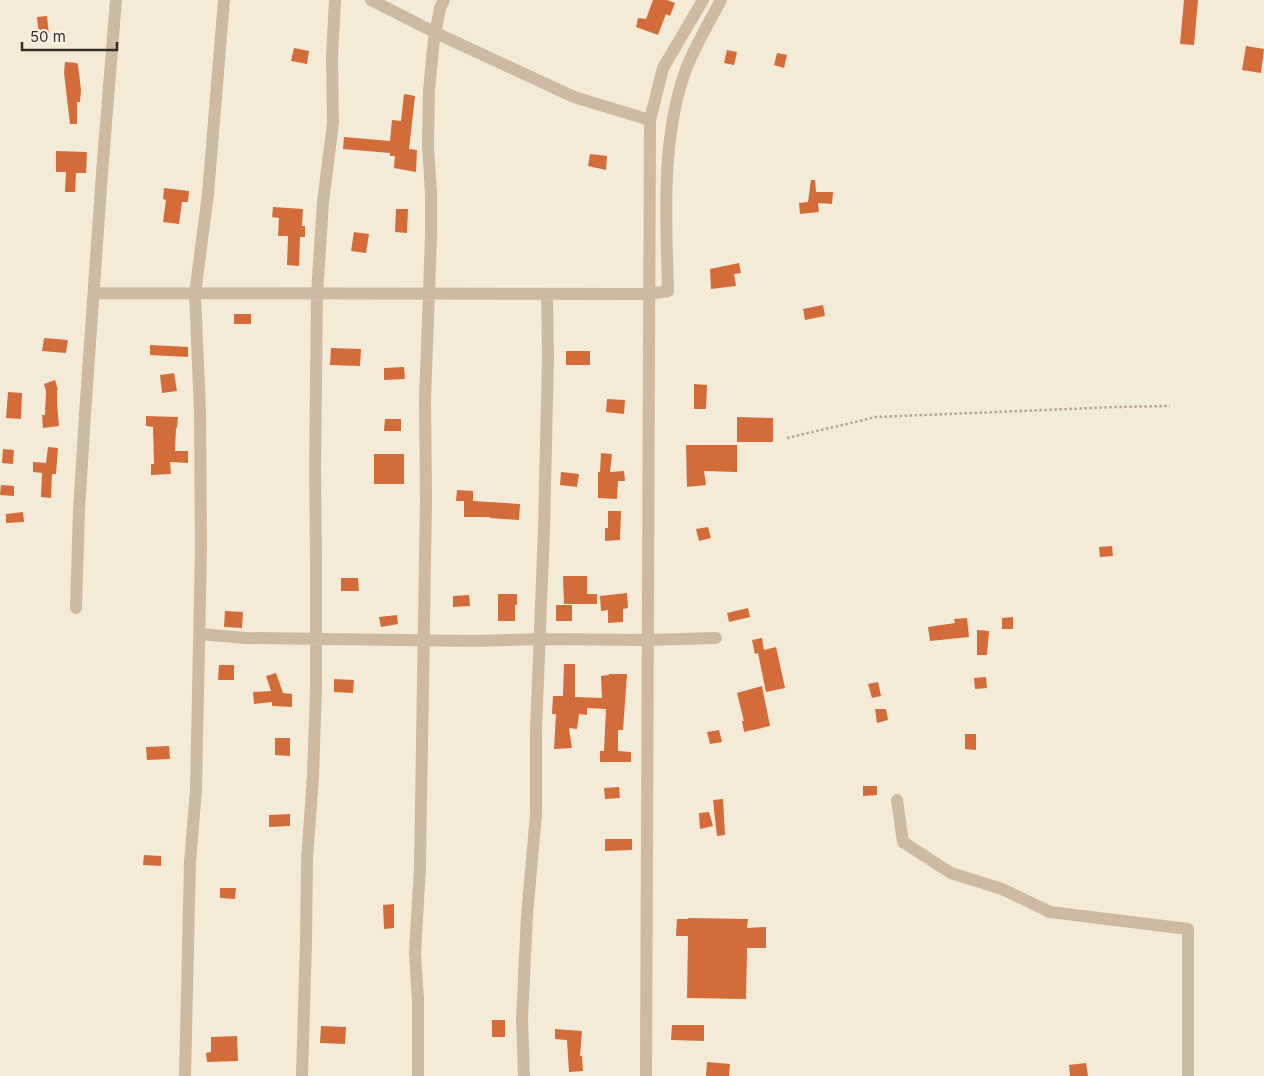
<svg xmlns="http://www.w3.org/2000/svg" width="1264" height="1076" font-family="Inter,sans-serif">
	<rect width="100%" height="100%" fill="#f4ead8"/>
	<!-- building -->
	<path fill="#d36c38" d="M653,0H667L675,3L670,16L666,14L658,35L636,27L638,18L646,19Z
		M1184,0H1198L1194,45L1180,44Z
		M47,16L49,35L39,36L37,17Z
		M1246,46L1264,49L1261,73L1242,70Z
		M294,48L309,51L307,64L291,61Z
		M727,50L737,52L734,65L724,63Z
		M777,53L787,55L784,68L774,65Z
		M65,62L77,63L78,65L81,90L80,102H77V124H70L64,73Z
		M404,94L415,96L409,149L417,150L416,172L394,168L395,156H390V153L343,149L344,137L390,141L392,120L401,121Z
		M56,151L87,152L86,173H76L75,192H65L66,172H56Z
		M590,154L607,156L606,170L588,166Z
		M811,180H815L816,192H833L832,204L818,203L819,212L800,214L799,203L808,202Z
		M164,188L189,191L188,202H182L179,224L163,222L166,200L163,199Z
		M273,207L303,209L302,226H305V237H300L299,266L287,265L288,236H278L279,218L272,217Z
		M396,209H408L407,233L395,232Z
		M354,232L369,234L366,253L351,251Z
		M739,263L741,273L734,274L736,286L711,289L710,269Z
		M823,305L825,316L805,320L803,309Z
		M234,314H251V324H234Z
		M44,338L68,340L66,353L42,351Z
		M150,345L188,347V357L150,355Z
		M331,348L361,349L360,366L330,365Z
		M566,351H590V365H566Z
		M404,367L405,379L384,380V368Z
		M174,373L177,391L162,393L160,375Z
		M55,380L58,390H57V404L59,426L43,428L42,415H45L46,391L44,384Z
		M694,384L707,385L706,409H694Z
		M8,392L22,393L21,419L6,418Z
		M607,399L625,400L624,414L606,412Z
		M146,416L178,417L177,428H176L175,451H188V463L170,462L171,474L151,475V464H154L153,427L146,426Z
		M737,417L773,418V442H737Z
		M385,419H401V431H384Z
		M686,445H737V472L704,471L706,485L687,487Z
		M48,447L58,448L56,474H52L51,498L41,497L42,473L33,472V462L46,463Z
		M3,449L14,450L13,464L2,463Z
		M601,453L612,454L610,472L624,471L625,481H618L617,499L598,498V472H600Z
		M374,454H404V484H374Z
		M561,472L579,474L577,487L560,485Z
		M1,485L14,486V496L0,495Z
		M457,490L473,491V501L520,504L519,520L490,518V517H464V501H456Z
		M608,511H621L620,540L605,541V528H608Z
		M23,512L24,522L6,523V514Z
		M708,527L711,538L699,541L696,529Z
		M1112,546L1113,556L1100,557L1099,547Z
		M563,576H587V594H597V604H564Z
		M341,578H358L359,591H341Z
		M627,593L628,608L623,609V622L608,623V610L601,611L600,596Z
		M498,594H517V605H515V621H498Z
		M469,595L470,606L453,607V596Z
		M556,605H572V621H556Z
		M748,608L750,617L729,622L727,613Z
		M225,611L243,612L242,628L224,627Z
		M397,615L398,624L381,627L379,617Z
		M1013,617V629H1002V618Z
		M967,618L969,637L930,641L928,627L955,623L954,619Z
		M977,630L989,631L987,655H977Z
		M762,638L764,650L776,647L785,688L766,692L758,653L755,654L752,640Z
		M564,664H575V697L602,698L601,676L609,675V674H627L623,730H618V751L631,752V762H600V751H604L606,709L587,708V715L579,714L577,729L569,728L572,748L554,749L556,714H552L553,696H563Z
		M219,665H234V680H218Z
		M276,673L283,693L292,694V707L272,706V702L254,704L253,692L271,691L266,676Z
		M986,677L987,688L975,689L974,678Z
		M334,679L354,680L353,693L334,692Z
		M878,682L881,696L872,698L868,684Z
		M762,686L770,726L744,732L742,721H744L737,693Z
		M875,709H886L888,720L877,723Z
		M719,730L722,742L710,744L707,732Z
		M965,734H976V750L965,749Z
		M275,738H290V756L275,755Z
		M169,746L170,759L147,760L146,747Z
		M863,786H877V795L863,796Z
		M619,787L620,798L605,799L604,788Z
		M723,799L725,835L717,836L713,800Z
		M709,812L713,826L700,829L699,813Z
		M290,814V826L269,827V815Z
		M605,839H632V850L605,851Z
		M144,855L161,856V866L143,865Z
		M220,888H236L235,899L220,898Z
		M394,904V928L384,929L383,905Z
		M688,918L748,919L747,928L766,927V948H747L746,999L687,998L688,936H676L677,919H688Z
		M492,1020H505V1037H492Z
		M672,1025H704V1041L671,1040Z
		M321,1026L346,1027L345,1044L320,1043Z
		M555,1029L582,1031L580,1056H582L583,1071L569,1072L567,1040L555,1039Z
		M237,1036L238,1061L207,1062L206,1053L211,1052V1037Z
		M707,1062L730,1064L729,1076H706Z
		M1086,1063L1088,1076H1070L1069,1065Z"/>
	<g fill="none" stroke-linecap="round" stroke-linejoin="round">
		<!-- path -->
		<path stroke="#b9a48d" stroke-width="2.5" stroke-dasharray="2.5 2.5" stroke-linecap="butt" d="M787,438L876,417L1116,407L1170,406"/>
		<!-- street -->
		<path stroke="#cdbaa3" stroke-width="12" d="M371,0L436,33L574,97L650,120
			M94,293L650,294L668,291C666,220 661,140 685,72C694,47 709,23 721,0
			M76,608L79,510L86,400L102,173L116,0
			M199,634L246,638L474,641L540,639L647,640L716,638
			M897,800L903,842L951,873L1002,889L1050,912L1188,929V1076
			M185,1076L190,862L196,790L201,549L200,411L195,294L208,194L224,0
			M302,1076L306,941L307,859L313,777L316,687V560L315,469L317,294L323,202L333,123L332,57L335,0
			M418,1076V1000L415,953L420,866L426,500L425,399L431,237V193L428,146L429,90L434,39L440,8L444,0
			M524,1076L522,1019L527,915L536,814V730L544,529L548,356L547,294
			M646,1076L650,120L663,68L703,0"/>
	</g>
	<!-- scale -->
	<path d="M22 42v8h95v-8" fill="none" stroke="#372d26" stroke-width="2.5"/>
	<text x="30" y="42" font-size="15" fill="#372d26" stroke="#fbf3e5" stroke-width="4" paint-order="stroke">50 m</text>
</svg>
